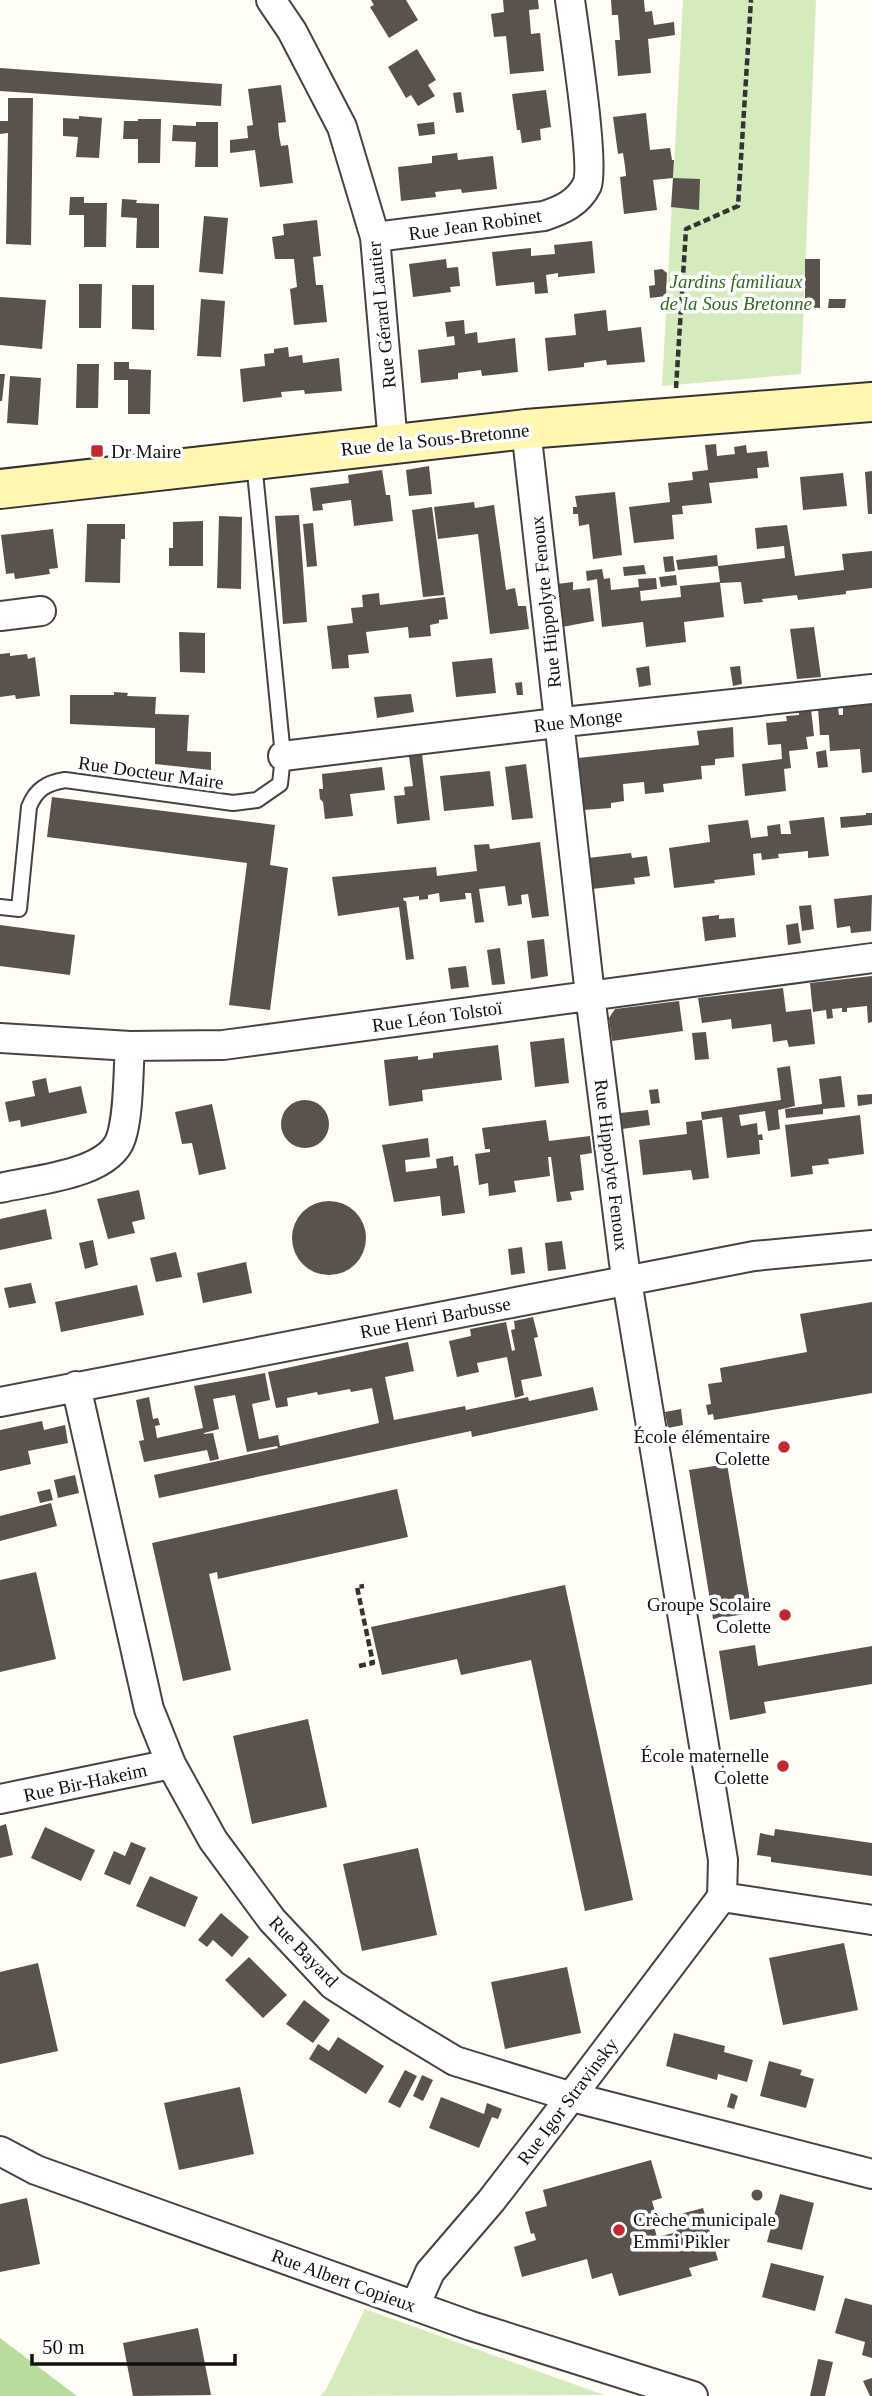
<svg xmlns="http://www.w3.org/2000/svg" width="872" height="2396" font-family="Georgia,serif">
	<rect width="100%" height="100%" fill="#fffdf5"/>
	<!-- green -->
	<path fill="#d5ebbd" d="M683,0H816L801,374L662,386Z
		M365,2309L604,2395L320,2396L326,2390Z"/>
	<!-- forest -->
	<path fill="#b9dc9c" d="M0,2338L77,2396H0Z"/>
	<!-- building -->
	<path fill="#5a524d" d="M371,0H406L418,20L389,38L370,7L374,5Z
		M503,0H538L539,9L529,10L531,34L540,33L544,71L510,74L506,36L494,37L491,14L504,12Z
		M611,0H644L645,12L652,11L654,25L674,22L675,35L648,39L651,73L618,76L615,40H620L618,15H612Z
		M417,49L436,80L428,85L435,96L418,106L411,95L406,98L388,67Z
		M0,68L222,84L221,106L0,91Z
		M281,85L286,122L278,123L279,135L281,146L288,145L293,183L260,187L255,150L230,153V140L248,138L247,126L253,125L248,89Z
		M546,90L551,127L540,129L541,140L522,143L520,130H517L512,94Z
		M461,92L464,112L456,113L453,93Z
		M8,98H33L31,245L6,244L8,133L0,134V121H8Z
		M646,113L650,150L670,148L672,160H674L673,178L653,180L657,210L624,214L620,177L626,176L625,166L623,153L618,154L613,117Z
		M79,116L102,118L99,158L76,157L78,137L63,136V118L79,119Z
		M138,119H161L160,163H138V139H123L124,121H138Z
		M196,122H218V167H195L196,142L172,141L173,125L196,126Z
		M434,122L435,134L419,136L417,124Z
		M457,153L458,160L493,156L497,189L462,193L461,189L435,192L436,197L401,201L398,167L432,163V156Z
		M673,178L700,179L699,210L671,207Z
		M70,197H84V203H107L106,247H84V215H69Z
		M122,199L137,200L136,203L159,204V248H136L137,218L121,217Z
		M204,216L228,218L223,274L199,272Z
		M317,220L321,256L313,257L316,285H323L327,322L294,325L290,289L297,287L294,259H275L272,237L284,235L283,224Z
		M592,241L595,273L558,277V273L546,275L548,293L535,294L534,282L496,286L492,252L531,248V256L555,254L554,245Z
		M446,259L447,268L458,267L460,286L450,287L451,292L413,297L409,264Z
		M805,259H820V308L805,307Z
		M662,269L667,273L666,296L650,298L649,286L655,285L654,270Z
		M79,284H102L101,328H79Z
		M132,285H154V330L132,329Z
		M0,297L46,300L42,349L0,345Z
		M201,299L225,301L221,357L197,356Z
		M829,299H846L845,308H828Z
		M606,310L608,331L641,327L645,362L607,365L606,360L584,363V367L548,371L545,338L576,335L574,314Z
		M464,320L465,334L477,332L478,343L515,338L518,372L482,376L481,370L458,373V379L421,383L418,350L455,345L454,336L447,337L445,322Z
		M288,347L289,357L302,355L303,363L339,358L342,391L305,394L304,390L281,392L282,397L243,402L240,369L265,366L264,354L274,353V349Z
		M114,362H129V369L151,370L150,414H128V380H114Z
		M77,364H99L98,408H76Z
		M0,374H5L2,401H0Z
		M10,376L41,378L38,425L7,423Z
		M716,444L717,456L735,454L734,447L746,445L747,453L767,451L769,467L757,468L758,478L709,483L712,503L682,506L683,514L672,515L674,539L634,543L629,507L670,502L668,483L693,480L692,472L708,470L705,445Z
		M429,466L432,494L409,496L406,470Z
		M382,470L386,495H390L393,521L354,526L351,500L322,504L323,510L313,511L310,488L349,483L348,475Z
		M872,471V514H868L865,472Z
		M843,473L847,506L803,510L800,477Z
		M615,492L622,555L593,559L589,524L579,526L578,514H573V507H577L575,496Z
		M474,502L475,508L494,505L506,590L515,588L518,606H526L529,629L490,634L478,534L438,539L434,507Z
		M432,507L444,595L423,597L412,510Z
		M299,515L307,622L283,624L275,516Z
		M219,516L242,517L241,589L217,588Z
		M203,521V566H169V548H173V522Z
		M313,523L317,566L307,567L303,524Z
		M87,524H125V539H121L120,583L85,582Z
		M787,525L795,576L844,570L842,554L872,551V588L846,591V594L798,600L797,595L762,599L763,602L744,604L741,582L720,583L724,617L684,622L686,642L646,647L643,622L602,627L597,579L587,581L586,571L602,569L604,579L610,578L611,590L639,587L638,579L656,578L657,589L640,591L641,601L681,597L680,586L720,582L718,566L785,558L784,546L757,549L755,528Z
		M53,529L58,568L49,569L50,574L15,579L14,573L6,574L1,535Z
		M717,555L718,566L678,570L676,560Z
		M673,556L675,571L665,572L663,557Z
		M644,565L646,574L624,576L623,567Z
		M676,575L677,585L661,587L659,577Z
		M573,582V590L590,588L594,621L562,627L557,584Z
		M379,593L380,605L445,597L448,619L439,620V623L430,625L431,636L409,638L408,627L366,632L369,653L348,655L349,668L332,669L327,626L353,623L351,608L363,607L362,595Z
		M814,627L821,677L797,679L790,629Z
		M179,632L205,633V673L180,672Z
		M10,653V656L27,654L28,659L35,657L40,696L16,699L15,695L0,697V654Z
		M492,658L496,693L456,697L452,662Z
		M649,666L651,685L639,687L636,668Z
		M740,666L742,684L733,686L730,667Z
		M522,682L523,695H517L515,683Z
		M114,692L128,693L127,696L156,697L155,714L189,715L187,751L211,752V770L155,764V728L70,724V695H114Z
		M411,694L414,712L377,718L374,697Z
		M872,704V772L862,773L860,749L830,751L829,735H820L818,708L838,707L839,715H843V706Z
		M811,709L814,736L806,737L808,749L789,751L791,768L784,769L786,791L745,796L742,764L782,759L781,744L768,745L766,723L787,721L786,716L799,715V711Z
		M733,727L734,757L715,759V765L701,766L702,779L663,784L664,792L645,794L644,782L623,784L624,801L611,803V808L583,810L578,758L699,745L697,731Z
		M826,750L828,767L818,768L816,752Z
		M422,754L430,820L397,824L394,796L405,795L404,787L413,786L409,756Z
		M526,764L533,818L512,820L505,767Z
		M382,767L385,790L350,794L353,816L325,819L323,802L320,799L319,789H323L322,774Z
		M490,771L494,806L444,811L440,776Z
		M52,797L275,825L270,865L288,868L270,1010L229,1005L247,863L47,837Z
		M866,813H872V825L841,828L840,817L866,815Z
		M824,817L829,856L808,858V851L778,854L779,858L762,860L761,853L753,854L755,875L714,880L715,883L674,888L669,848L710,842L708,825L748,820L751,838L768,836L767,826L780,824L781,834H791L789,821Z
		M540,842L549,916L532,918L528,894L521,895L522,904L508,906L505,886L479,889L484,922L475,923L471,893H465L466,899L440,902L439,893L428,895V899L419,900V896L403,898L404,901H406L414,959L406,960L399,907L338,916L332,877L436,867L437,876L477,871L474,845L489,844L490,849Z
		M631,853L632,858L647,856L650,876L634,878L635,884L592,889L588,858Z
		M872,895L871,931L851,933L850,926L837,928L834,899Z
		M811,905L814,929L802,931L799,906Z
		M719,915V919L734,918L736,937L705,941L702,917Z
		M798,923L801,943L788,945L786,925Z
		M0,925L75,935L70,975L0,966Z
		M544,939L548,976L531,979L527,941Z
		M500,948L505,984L492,985L487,950Z
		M466,966L469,987L451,989L448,968Z
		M872,976V1022L868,1023L867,1006L847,1008V1012H842V1008L832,1009L833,1018L827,1019L826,1010L813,1012L810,983Z
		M783,988L786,1012L811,1009L815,1044L789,1047L787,1040L773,1042L771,1024L732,1029L731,1019L702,1023L698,998Z
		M679,1001L683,1031L612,1041L609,1018L615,1009Z
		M706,1032L709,1059L695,1060L692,1033Z
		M564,1038L569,1083L535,1087L530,1042Z
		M498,1045L502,1080L422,1090L423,1101L389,1106L384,1060L418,1056V1060L433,1058V1053Z
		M790,1066L795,1106L778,1110L780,1129L768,1131L765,1111L739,1115L741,1126L757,1123L758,1135L762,1134L763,1140H759L760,1154L727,1158L722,1117L702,1120L701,1112L781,1100L777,1068Z
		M841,1076L845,1107L823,1109V1114L786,1118L785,1109L822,1104L819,1079Z
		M46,1078L49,1093L81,1086L87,1113L21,1127L20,1120L9,1122L5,1102L35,1096L32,1081Z
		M658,1089L660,1103L651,1104L649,1090Z
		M872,1094V1104L858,1106L857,1095Z
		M281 1124a24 24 0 1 1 48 0a24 24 0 1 1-48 0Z
		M212,1104L226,1169L199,1175L192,1143L182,1144L175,1112Z
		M648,1110L650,1125L622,1129L620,1113Z
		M860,1115L864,1154L828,1159L829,1164L812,1166L813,1174L791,1177L785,1125Z
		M546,1120L549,1141L590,1136L592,1153L580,1155L584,1190L570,1192L572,1200L557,1202L551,1157H548L550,1176L514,1181L516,1192L489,1196L488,1183L479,1185L475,1154L490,1152V1149H485L482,1128Z
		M702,1120L709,1178L693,1180L691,1170L643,1175L639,1140L687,1134L686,1122Z
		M428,1138L430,1157L405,1160L406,1172L437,1168L436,1159L453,1156L454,1166L458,1165L465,1213L442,1216L440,1196L394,1202L382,1145Z
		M139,1190L145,1219L132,1222L135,1233L108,1239L97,1199Z
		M292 1238a37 37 0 1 1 74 0a37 37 0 1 1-74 0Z
		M46,1209L52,1239L0,1250V1219Z
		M93,1240L98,1265L85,1269L79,1243Z
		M562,1241L566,1269L548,1271L545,1243Z
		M522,1247L525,1273L511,1275L508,1249Z
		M176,1252L182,1277L156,1282L150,1258Z
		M246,1262L252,1293L203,1303L197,1273Z
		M31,1283L36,1303L9,1308L4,1288Z
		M137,1285L144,1315L61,1332L55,1302Z
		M872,1302V1393L714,1420L713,1414L708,1415L706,1405L711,1404L708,1384L722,1382L720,1368L807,1352L800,1314Z
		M533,1317L538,1337L534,1338L542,1376L521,1380L524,1395L515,1398L507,1357L477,1363L479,1372L457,1377L449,1341L471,1336L470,1329L506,1322L512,1351L515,1350L511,1330L515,1329L514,1321Z
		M408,1342L414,1371L385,1377L394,1420L465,1406L466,1410L528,1397L529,1401L593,1387L598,1410L472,1437L471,1431L159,1498L154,1475L278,1448L277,1446L247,1452L235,1395L213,1399L219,1429L204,1433V1434L213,1433L219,1459L210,1461L207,1450L144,1462L139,1441L144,1440L136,1400L149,1397L153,1419L158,1418L160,1425L155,1426L157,1438L203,1428L194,1386L265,1373L270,1400L252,1404L259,1439L278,1435L280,1446L379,1423L372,1388L351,1392L350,1389L318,1395L317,1392L287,1398L288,1406L276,1408L268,1372Z
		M681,1409L683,1425L668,1428L665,1412Z
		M42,1421L44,1430L65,1425L68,1443L28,1451L31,1464L0,1471V1430Z
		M727,1464L752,1613L713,1619L689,1470Z
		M75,1475L79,1493L58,1498L54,1480Z
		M50,1489L53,1500L40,1503L37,1492Z
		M397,1489L408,1537L218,1579L217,1572L209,1574L231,1670L183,1681L152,1543Z
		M51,1503L57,1526L0,1541V1516Z
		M36,1572L56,1659L0,1672V1580Z
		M565,1585L633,1900L585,1911L531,1660L461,1675L457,1659L382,1675L371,1627Z
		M755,1645L758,1666L872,1646V1684L764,1702L766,1713L730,1720L719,1651Z
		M308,1719L327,1807L252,1824L233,1736Z
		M6,1824L13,1855L0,1858V1826Z
		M45,1827L95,1850L81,1881L31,1858Z
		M775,1829L872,1843V1876L771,1862V1857L757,1855L760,1833L774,1836Z
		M131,1842L146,1848L130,1885L104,1874L114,1851L125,1856Z
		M418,1848L437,1935L362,1951L343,1864Z
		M150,1876L198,1897L185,1927L136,1906Z
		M221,1913L249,1937L232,1957L213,1940L207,1947L198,1940Z
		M844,1943L858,2010L783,2025L769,1958Z
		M249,1957L287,1995L263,2018L225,1980Z
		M38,1963L58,2051L0,2064V1972Z
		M567,1967L581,2033L505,2049L491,1982Z
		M304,2000L330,2020L313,2043L286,2024Z
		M674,2033L725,2046L724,2052L753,2060L747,2082L718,2074L717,2080L666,2066Z
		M338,2037L384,2066L366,2094L309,2059L318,2044L329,2051Z
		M769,2061L802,2070L800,2075L814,2079L806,2108L760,2096Z
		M405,2070L417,2076L400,2108L388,2102Z
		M422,2075L433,2080L423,2101L413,2096Z
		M240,2087L254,2154L179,2170L164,2103Z
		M731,2093L738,2096L734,2109L727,2107Z
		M441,2097L484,2114L487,2103L502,2109L498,2119L492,2117L479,2148L429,2128Z
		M651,2160L662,2198L652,2201L658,2222L653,2223L657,2237L677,2232L673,2216L703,2208L718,2260L689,2268L692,2276L619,2296L612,2273L592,2279L587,2259L522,2277L514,2247L536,2240L534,2233L531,2234L525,2212L547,2206L543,2190Z
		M751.5 2195a5.5 5.5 0 1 1 11 0a5.5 5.5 0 1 1-11 0Z
		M780,2194L814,2203L802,2250L767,2242Z
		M27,2198L40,2264L0,2272V2204Z
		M771,2263L824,2276L815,2311L762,2297Z
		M845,2298L872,2305V2358L862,2355L865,2342L835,2333Z
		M198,2328L211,2395L133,2396L123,2343Z
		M818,2359L833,2362L825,2396H810Z
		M872,2378V2396H870L863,2381Z"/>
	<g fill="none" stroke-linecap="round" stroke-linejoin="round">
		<defs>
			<path id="lane" d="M0,907L19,909L29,807C36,789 47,783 65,780L233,803L257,800L280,784L283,756L254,462"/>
			<path id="street" d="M271,0L292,31L342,127L375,237L393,444
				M375,237L544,216C562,210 578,203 587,185C595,167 574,29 570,0
				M526,429L590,995L624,1263L723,1860L722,1897
				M0,616L41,611
				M283,756L573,721L872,689
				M0,1038L130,1046L223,1045L872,958
				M0,1188C33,1180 109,1175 121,1138C129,1114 128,1072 130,1046
				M76,1386L149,1709L171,1764L213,1840L272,1920L333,1985L397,2026L455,2061L572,2097L872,2174
				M0,1402L754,1256L872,1245
				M0,1799L171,1764
				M722,1897L872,1920
				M0,2151L36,2170L471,2326L693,2396
				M415,2306L430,2272L491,2201L555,2118L722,1897"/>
			<path id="secondary" d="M0,489L526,429L872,402"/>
		</defs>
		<!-- lane casing -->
		<use href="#lane" stroke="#444" stroke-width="18"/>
		<!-- street casing -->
		<use href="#street" stroke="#444" stroke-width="32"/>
		<!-- secondary casing -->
		<use href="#secondary" stroke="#333" stroke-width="42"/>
		<!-- path -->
		<path stroke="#333" stroke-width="4.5" stroke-dasharray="7 3.5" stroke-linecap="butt" d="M676,388L686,229L738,206L751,0
			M359,1666L373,1663L357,1587L364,1586"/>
		<!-- lane -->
		<use href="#lane" stroke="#fff" stroke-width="14"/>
		<!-- street -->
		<use href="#street" stroke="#fff" stroke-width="28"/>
		<!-- secondary -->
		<use href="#secondary" stroke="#fff6b0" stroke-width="38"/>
	</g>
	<!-- markers -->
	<g fill="#c4262e" stroke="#fff" stroke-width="2.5">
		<rect x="90" y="444" width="14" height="14" rx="3.5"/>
		<circle cx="784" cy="1447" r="7"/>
		<circle cx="785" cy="1615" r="7"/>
		<circle cx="783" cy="1766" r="7"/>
		<circle cx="619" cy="2230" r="7"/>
	</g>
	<g text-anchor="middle" stroke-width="7" stroke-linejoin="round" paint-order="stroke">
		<!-- street labels -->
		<g font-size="19" fill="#111" stroke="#fff">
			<text transform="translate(475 224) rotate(-8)" y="7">Rue Jean Robinet</text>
			<text transform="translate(381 315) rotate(-96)" y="7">Rue Gérard Lautier</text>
			<text transform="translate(435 439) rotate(-6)" y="7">Rue de la Sous-Bretonne</text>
			<text transform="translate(545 602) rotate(-96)" y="7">Rue Hippolyte Fenoux</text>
			<text transform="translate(578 720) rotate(-7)" y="7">Rue Monge</text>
			<text transform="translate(151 772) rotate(8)" y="7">Rue Docteur Maire</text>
			<text transform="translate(437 1016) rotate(-8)" y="7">Rue Léon Tolstoï</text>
			<text transform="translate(612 1165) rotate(83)" y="7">Rue Hippolyte Fenoux</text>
			<text transform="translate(435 1317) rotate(-11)" y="7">Rue Henri Barbusse</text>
			<text transform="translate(85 1782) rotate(-12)" y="7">Rue Bir-Hakeim</text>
			<text transform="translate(304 1951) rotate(46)" y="7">Rue Bayard</text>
			<text transform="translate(567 2101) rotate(-53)" y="7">Rue Igor Stravinsky</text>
			<text transform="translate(344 2280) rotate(20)" y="7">Rue Albert Copieux</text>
		</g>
		<!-- park labels -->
		<g font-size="19" font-style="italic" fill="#2f6b1f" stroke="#fff">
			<text x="736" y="288">Jardins familiaux<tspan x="736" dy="22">de la Sous Bretonne</tspan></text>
		</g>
		<!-- poi labels -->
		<g font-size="19" fill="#111" stroke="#fff" text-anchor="end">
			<text x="111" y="458" text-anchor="start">Dr Maire</text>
			<text x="770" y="1443">École élémentaire<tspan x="770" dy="22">Colette</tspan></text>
			<text x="771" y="1611">Groupe Scolaire<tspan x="771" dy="22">Colette</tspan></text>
			<text x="769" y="1762">École maternelle<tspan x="769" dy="22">Colette</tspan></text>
			<text x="633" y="2226" text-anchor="start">Crèche municipale<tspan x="633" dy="22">Emmi Pikler</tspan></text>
		</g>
	</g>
	<!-- scale -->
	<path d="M32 2354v10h203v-10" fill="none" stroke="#111111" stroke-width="3.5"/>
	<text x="42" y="2354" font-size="21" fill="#111111" stroke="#ffffff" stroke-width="5" paint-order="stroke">50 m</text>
</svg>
